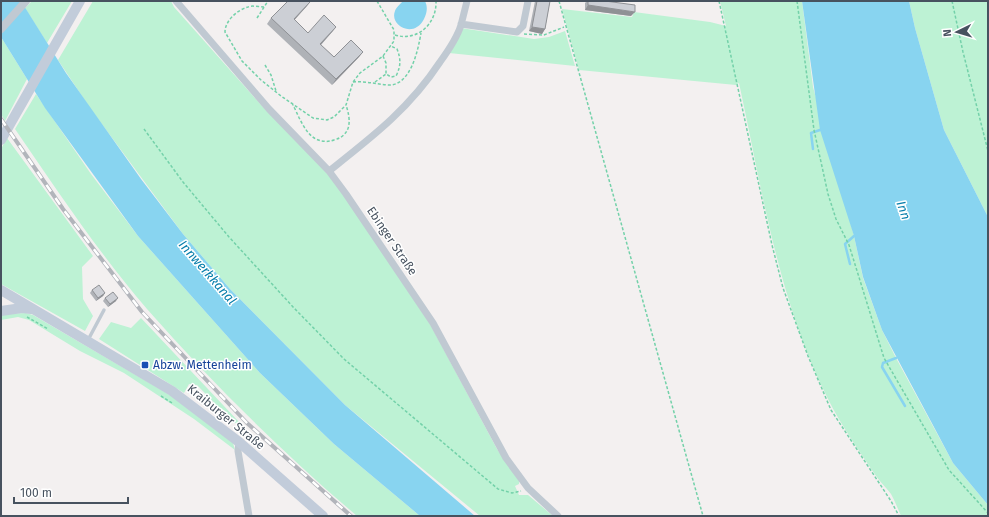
<svg xmlns="http://www.w3.org/2000/svg" width="989" height="517" font-family="'Fira Sans',sans-serif">
	<rect width="100%" height="100%" fill="#f3f0f0"/>
	<!-- green -->
	<path fill="#bdf2d4" d="M32,1H72L47,43L25,8Z
		M93,1H171L174,7L263,107L325,170L342,192L430,324L497,449L519,481V484L515,486L519,495H528L553,516H480L345,405L230,289L183,234L90,108L58,60Z
		M720,1H802L813,87L854,236L863,278L882,330L896,358L953,463L988,505V516H901C898,509 895,501 891,494C886,487 879,481 874,473C858,449 841,425 828,399C778,300 762,189 739,83L736,85L579,70L562,9L632,17L634,12L710,22L726,26Z
		M909,1H988V217L944,130L915,28Z
		M461,28L534,39L549,37L565,31L575,66L449,53Z
		M1,37L27,79L5,121L1,114Z
		M36,94L91,174L138,236L260,373L334,444L420,516H357C282,452 212,383 147,309C98,252 57,190 15,129Z
		M7,138L93,256L82,267L83,299L93,316L85,331L1,284V149Z
		M26,313L33,315L170,395L233,443L235,450L194,419L124,373L80,351L29,320L18,317L1,320V314Z
		M141,318L240,423H234L197,385L189,384L184,393L99,339L111,322L131,328Z"/>
	<!-- water -->
	<path fill="#88d4f0" d="M1,1H21L66,73L141,179L183,234L230,289L345,405L475,516H420L334,444L260,373L138,236L45,108L1,37Z
		M403,1H425C428,7 427,13 424,19C414,39 389,26 395,11C396,8 400,4 403,1Z
		M802,1H909L915,28L944,130L988,217V505L953,463L935,429L882,330L863,277L854,236L820,130Z"/>
	<g fill="none" stroke-linecap="round" stroke-linejoin="round">
		<!-- stream -->
		<path stroke="#88d4f0" stroke-width="2.5" d="M813,149L811,133L820,130
			M850,264L845,244L854,236
			M896,358L883,363L882,367L905,406"/>
		<!-- path -->
		<path stroke="#73d1a9" stroke-width="1.5" stroke-dasharray="3 2" stroke-linecap="butt" d="M559,1L703,516
			M719,1L772,245L783,288L808,356L831,410L891,501L899,516
			M797,1L814,130L828,194L836,219L849,245L884,358L949,470L988,513
			M952,1L963,52L988,151
			M264,7C259,7 252,5 248,7C237,10 225,21 225,32L242,61L261,80L281,96L313,118L327,120L334,117L346,105L353,82L360,73L383,56L394,41V30L377,1
			M257,18L268,1
			M524,34L544,35L564,27
			M395,35C418,42 437,23 436,1
			M383,56L386,63V74L391,77L396,76C401,66 401,59 397,49L391,46
			M265,65L271,75L276,91
			M353,82C365,81 376,84 388,85C411,86 418,50 421,33
			M375,82L386,74
			M292,103C298,114 304,133 316,139C322,142 328,142 334,140C352,135 351,120 346,105
			M144,129L183,182L229,237L294,308L344,359L498,489L512,493L521,491
			M27,317L48,329
			M161,396L172,403"/>
		<!-- service -->
		<path stroke="#c0c9d2" stroke-width="3.5" d="M88,340L104,310"/>
		<!-- minor -->
		<path stroke="#c0c9d2" stroke-width="7" d="M176,1L269,109L329,171L346,194L433,323L506,458L528,488L558,516
			M461,24L517,32L523,26L528,1
			M329,171C372,137 409,109 440,62C448,51 457,38 461,25C463,17 465,9 467,1
			M239,442L238,451L249,516"/>
		<!-- tertiary -->
		<path stroke="#c0c9d2" stroke-width="8" d="M1,29L26,1"/>
		<!-- secondary -->
		<path stroke="#c2ccda" stroke-width="10" d="M1,140L80,1
			M1,290L172,391L239,442L323,516
			M1,311L22,308L31,309"/>
		<defs>
			<path id="rail" d="M1,119L63,209L142,312L247,423L351,516"/>
		</defs>
		<!-- rail casing -->
		<use href="#rail" stroke="#b2b5bb" stroke-width="4"/>
		<!-- rail -->
		<use href="#rail" stroke="#fff" stroke-width="2.5" stroke-dasharray="8" stroke-linecap="butt"/>
	</g>
	<!-- wall -->
	<path fill="#afb2b7" d="M535,1H550L545,29L542,34L529,31Z
		M587,1H605L631,16L585,10V3Z
		M310,2L306,7L294,20L308,33L336,27L332,32L321,45L334,57L363,52L359,57L332,85L267,24L271,18Z
		M92,290L105,293L103,296L96,301L90,293Z
		M105,298L116,301L108,307L103,301Z"/>
	<!-- shaded-wall -->
	<path fill="#8f9195" d="M310,2L306,7L290,25L294,19Z
		M588,5L635,12L631,16L585,10Z
		M336,27L332,32L316,50L320,44Z
		M532,27L545,29L542,34L529,31Z
		M363,52L359,57L332,85L336,79Z
		M105,293L103,296L96,301L98,298Z
		M118,298L116,301L108,307L110,304Z"/>
	<!-- building -->
	<path fill="#cccfd5" stroke="#8f9195" d="M288,1H309L310,2L294,19L308,33L324,15L336,27L320,44L334,57L351,40L363,52L336,79L271,18Z
		M537,1H550L545,29L532,27Z
		M588,1H605L635,5V12L588,5Z
		M99,285L105,293L98,298L92,290Z
		M113,292L118,298L110,304L105,298Z"/>
	<!-- markers -->
	<rect fill="#1a4fb4" stroke="#fff" stroke-width="1.5" x="141" y="361" width="8" height="8" rx="2"/>
	<g text-anchor="middle" stroke-width="3" stroke-linejoin="round" paint-order="stroke">
		<!-- street labels -->
		<g font-size="12" fill="#47525f" stroke="#fff">
			<text transform="translate(392 241) rotate(56)" y="4">Ebinger Straße</text>
			<text transform="translate(226 417) rotate(39)" y="4">Kraiburger Straße</text>
		</g>
		<!-- transit labels -->
		<g font-size="12" fill="#164399" stroke="#fff" text-anchor="start">
			<text x="153" y="369">Abzw. Mettenheim</text>
		</g>
		<!-- water labels -->
		<g font-size="13" font-style="italic" fill="#077eab" stroke="#fff">
			<text transform="translate(904 210) rotate(71)" y="5">Inn</text>
			<text transform="translate(208 272) rotate(49)" y="5">Innwerkkanal</text>
		</g>
	</g>
	<!-- border -->
	<rect width="989" height="517" fill="none" stroke="#47525f" stroke-width="4"/>
	<!-- north arrow -->
	<g transform="translate(957 32) rotate(265)" stroke="#ffffff" stroke-width="3" paint-order="stroke">
	<path d="M0-3L7 15L0 10L-7 15Z" fill="#47525f"/>
	<text y="-6" font-size="11" font-weight="bold" text-anchor="middle" fill="#47525f">N</text>
	</g>
	<!-- scale -->
	<path d="M14 497v6h114v-6" fill="none" stroke="#47525f" stroke-width="2"/>
	<text x="20" y="497" font-size="12" fill="#47525f" stroke="#ffffff" stroke-width="3" paint-order="stroke">100 m</text>
</svg>
